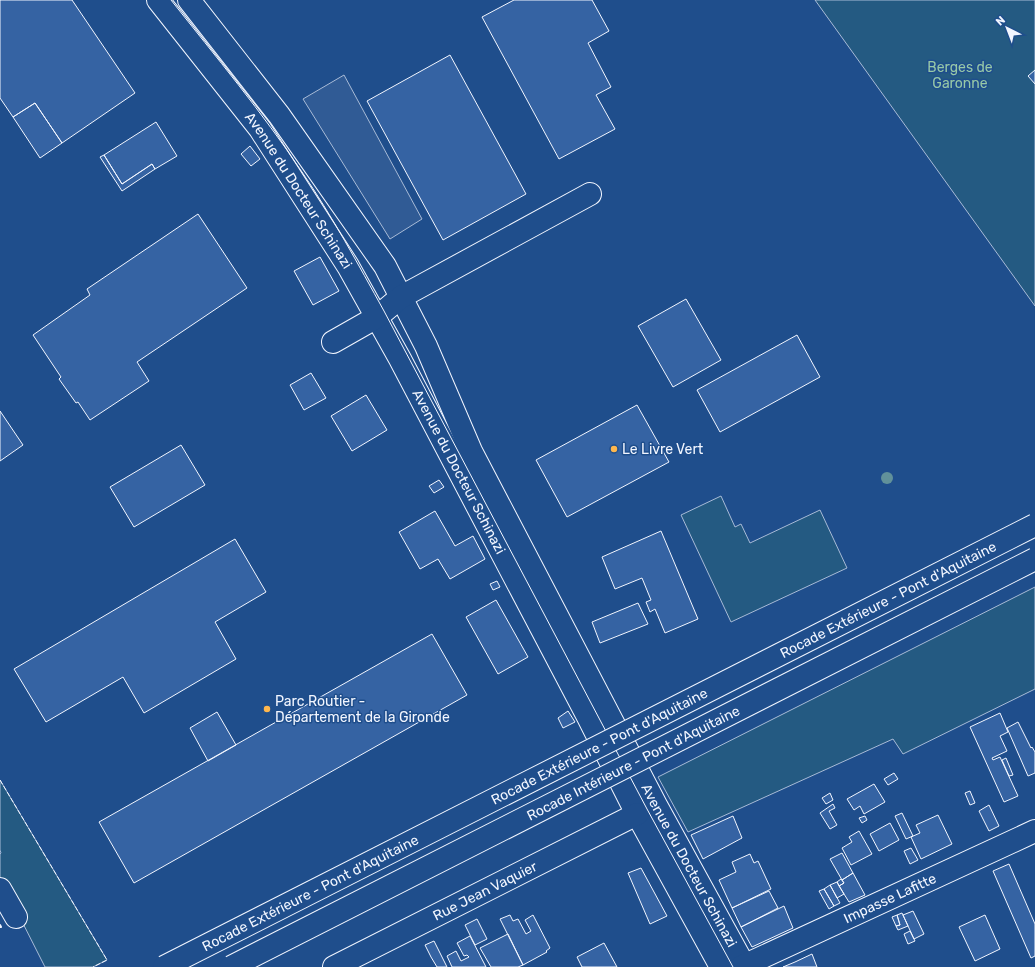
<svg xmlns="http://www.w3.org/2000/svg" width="1035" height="967" font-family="Rubik,sans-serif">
	<rect width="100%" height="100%" fill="#1f4e8c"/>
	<!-- green -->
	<path fill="#245a82" stroke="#a8bbd7" d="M815,0H1035V306Z
		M721,496L735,527L741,524L750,543L820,510L847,568L731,622L681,515Z
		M1035,587V689L903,754L893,739L688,832L658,777Z
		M0,780L107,960L93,967H45L0,878V854L1,853L0,850Z"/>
	<!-- parking -->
	<path fill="#305b95" stroke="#a8bbd7" d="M344,75L422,219L390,239L303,99Z"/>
	<!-- building -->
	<path fill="#3563a3" stroke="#f2f6ff" d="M0,0H72L135,93L62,143L35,103L13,117L0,98Z
		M514,0H592L609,31L588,43L611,87L596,95L615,129L559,159L482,17Z
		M450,55L526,194L443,240L367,101Z
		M1035,70V84L1028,76Z
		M35,103L62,143L40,158L13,117Z
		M156,122L177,156L155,169L152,164L122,184L104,155Z
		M250,146L260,159L251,166L241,154Z
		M104,155L122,184L152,164L155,169L122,191L100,157Z
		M198,214L247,288L137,362L149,381L90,420L78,402L76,403L59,379L61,377L33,335L90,295L87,289Z
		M320,257L339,291L313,305L294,271Z
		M686,299L721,360L673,387L638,326Z
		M797,335L820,377L720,432L697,390Z
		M311,373L326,398L304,410L290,385Z
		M366,395L387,430L352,451L331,416Z
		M637,405L669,462L567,517L536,460Z
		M0,411L23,445L0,461Z
		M181,445L205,485L134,527L110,487Z
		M439,480L444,487L434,493L429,486Z
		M435,511L455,546L473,536L485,559L450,579L438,559L420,569L399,532Z
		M661,531L698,619L665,633L655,609L650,612L646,602L651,600L642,578L615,589L602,557Z
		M235,539L266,592L215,622L236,659L144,713L123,677L46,722L14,669Z
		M497,581L500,587L493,590L490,584Z
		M496,600L528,657L498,674L466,617Z
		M638,603L648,624L600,643L592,622Z
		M432,634L467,695L134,883L99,822Z
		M568,711L575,722L563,728L558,718Z
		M217,712L236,745L208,761L190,728Z
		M1000,713L1008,732L1000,736L1007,751L992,758L993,760L1000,757L1018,796L1004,802L970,727Z
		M1018,722L1031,748L1032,747L1035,752V773L1028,776L1007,728Z
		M1006,758L1013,775L1009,776L1002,760Z
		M894,773L898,779L888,785L884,779Z
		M874,784L885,802L864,814L860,806L854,810L847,799Z
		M970,791L975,803L970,805L965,793Z
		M830,793L833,800L826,804L822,798Z
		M833,804L835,808L829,811L837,825L830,829L820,813Z
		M989,805L999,826L989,831L979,811Z
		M902,813L913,836L906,839L895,816Z
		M938,815L952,844L921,859L911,837L920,833L916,825Z
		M733,816L742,838L703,859L691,835Z
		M865,816L867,820L862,823L859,818Z
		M890,823L899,840L879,851L870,834Z
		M859,831L872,854L851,865L842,848L852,842L849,837Z
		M911,848L918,860L910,864L904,851Z
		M842,853L853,873L842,880L830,859Z
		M750,854L754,863L758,861L771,889L732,908L719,880L736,872L732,862Z
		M1009,864L1035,924V956L1031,958L993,871Z
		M641,868L667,916L650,924L628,873Z
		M853,873L865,895L849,902L839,886L844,883L842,880Z
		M841,879L844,883L839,886L837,882Z
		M837,882L844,894L837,898L830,885Z
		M830,885L840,903L834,906L824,889Z
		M824,889L834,906L829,909L819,891Z
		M769,891L778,908L741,927L732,908Z
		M784,906L793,928L752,947L741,927Z
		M913,911L924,934L914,939L903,915Z
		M902,913L908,926L898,930L896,926L900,925L897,915Z
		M510,915L513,921L518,919L526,934L531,931L525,920L533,915L550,948L546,951L547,952L523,965L500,919Z
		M897,915L900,925L896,926L892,917Z
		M985,915L1000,949L975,961L959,927Z
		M477,919L487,939L475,945L465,925Z
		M910,931L915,941L908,944L904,934Z
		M508,934L523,965L518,967H491L480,948Z
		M470,936L486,967H452L447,956L456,951L461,961L469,957L467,955L464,956L457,943Z
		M434,941L447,967H437L431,957L425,945Z
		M604,943L617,967H582L577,957Z
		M812,954L817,967H783L795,962Z"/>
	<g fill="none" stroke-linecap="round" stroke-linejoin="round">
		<defs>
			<g id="minor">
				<path id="s1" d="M158,0L260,129L348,266L400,359L588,717L637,814L721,967"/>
				<path id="s2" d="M189,0L279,115L385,266L426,346L471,451L656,805L745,967"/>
				<path d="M333,342L377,317L401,297L590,194"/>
				<path d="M0,889L16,917"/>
				<path id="s3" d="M334,967L637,814"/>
				<path id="s4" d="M741,967L1035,831"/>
			</g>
		</defs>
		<!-- minor casing -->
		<use href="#minor" stroke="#f2f6ff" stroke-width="24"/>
		<!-- minor -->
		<use href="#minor" stroke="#1f4e8c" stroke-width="22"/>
		<!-- tram -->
		<path stroke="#f2f6ff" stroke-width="1" d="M171,0C216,57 262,112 302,172C332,216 358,264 384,311L647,809L733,967"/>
		<defs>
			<g id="highway-bridge">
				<path id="s5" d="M164,967L1035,525"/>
				<path id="s6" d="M231,967L1035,559"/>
			</g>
		</defs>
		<!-- highway-bridge casing -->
		<use href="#highway-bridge" stroke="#f2f6ff" stroke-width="24" stroke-linecap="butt"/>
		<!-- highway-bridge -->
		<use href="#highway-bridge" stroke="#1f4e8c" stroke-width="22"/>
		<!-- fence -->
		<path stroke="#f2f6ff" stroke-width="1" stroke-dasharray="5 2" stroke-linecap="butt" d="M0,780L107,960L93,967"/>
		<!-- wall -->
		<path stroke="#f2f6ff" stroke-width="2" d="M0,925L1,927H0"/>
	</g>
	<!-- trees -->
	<circle fill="#61919a" cx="887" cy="478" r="6"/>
	<!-- markers -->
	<g fill="#ffb74d" stroke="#1f4e8c" stroke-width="1.5">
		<circle cx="614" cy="449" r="4"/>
		<circle cx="267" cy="709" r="4"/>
	</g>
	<g text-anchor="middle" stroke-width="3" stroke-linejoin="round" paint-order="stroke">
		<!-- park labels -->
		<g font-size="14" fill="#97c8a6" stroke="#1f4e8c">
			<text x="960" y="72">Berges de<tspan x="960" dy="16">Garonne</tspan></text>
		</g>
		<!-- street labels -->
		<g font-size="14" fill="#f2f6ff" stroke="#1f4e8c">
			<text dy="5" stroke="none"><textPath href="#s1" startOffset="237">Avenue du Docteur Schinazi</textPath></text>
			<text dy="5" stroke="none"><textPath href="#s1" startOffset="561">Avenue du Docteur Schinazi</textPath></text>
			<text dy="5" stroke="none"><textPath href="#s5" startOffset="812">Rocade Extérieure - Pont d'Aquitaine</textPath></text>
			<text dy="5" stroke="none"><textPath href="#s5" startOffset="488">Rocade Extérieure - Pont d'Aquitaine</textPath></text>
			<text dy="5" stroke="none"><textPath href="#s6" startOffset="451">Rocade Intérieure - Pont d'Aquitaine</textPath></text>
			<text dy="5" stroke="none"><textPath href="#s2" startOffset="1003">Avenue du Docteur Schinazi</textPath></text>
			<text dy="5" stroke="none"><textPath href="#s3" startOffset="169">Rue Jean Vaquier</textPath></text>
			<text dy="5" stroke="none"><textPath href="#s5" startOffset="164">Rocade Extérieure - Pont d'Aquitaine</textPath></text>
			<text dy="5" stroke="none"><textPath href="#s4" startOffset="164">Impasse Lafitte</textPath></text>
		</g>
		<!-- poi labels -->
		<g font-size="14" fill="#f2f6ff" stroke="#1f4e8c" text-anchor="start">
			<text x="622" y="454">Le Livre Vert</text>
			<text x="275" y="706">Parc Routier -<tspan x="275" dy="16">Département de la Gironde</tspan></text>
		</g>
	</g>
	<!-- north arrow -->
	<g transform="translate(1007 28) rotate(318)" stroke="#1f4e8c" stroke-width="3" paint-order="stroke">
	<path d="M0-3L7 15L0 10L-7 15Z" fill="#f2f6ff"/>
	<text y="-6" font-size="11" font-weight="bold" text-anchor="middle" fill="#f2f6ff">N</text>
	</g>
</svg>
